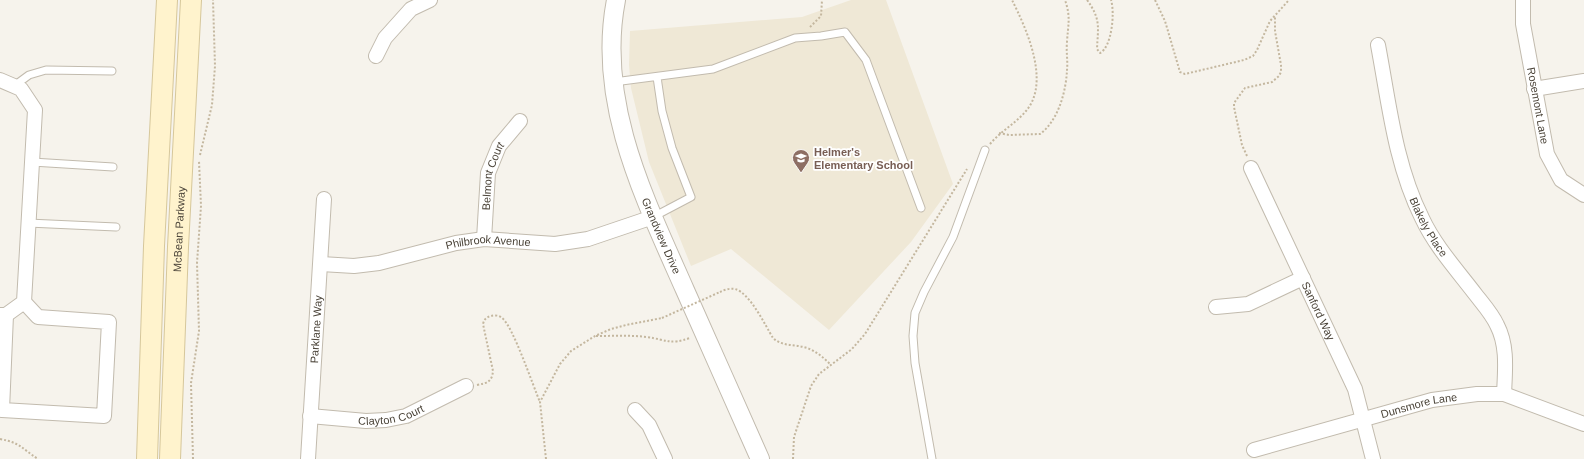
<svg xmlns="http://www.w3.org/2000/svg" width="1584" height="459" font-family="Arial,sans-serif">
	<rect width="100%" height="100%" fill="#f6f3ec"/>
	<!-- education -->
	<path fill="#efe8d6" d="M851,0H886L953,184L911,242L829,330L731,249L691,266L649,162L631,88L629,65L630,31L802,17Z"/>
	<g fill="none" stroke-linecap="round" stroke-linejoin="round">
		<defs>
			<path id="service" d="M614,82L713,69L795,38L821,36L845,32L866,60L921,208
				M14,86L29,75L46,70L112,71
				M32,162L113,167
				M653,217L691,197L672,148L662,111L657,77
				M28,223L116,227
				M932,459L915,363L913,336L915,313L924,292L953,237L985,150"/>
			<g id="minor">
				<path id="s1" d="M1523,0V24L1547,154L1561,180L1584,195"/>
				<path id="s2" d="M1378,45C1389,103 1395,164 1422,218C1435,246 1457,270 1476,295C1483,304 1492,314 1497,325C1508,346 1505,371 1504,394"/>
				<path d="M376,56L385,38L411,9L430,0"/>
				<path d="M0,80L21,89L35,110L24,302L6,315H0"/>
				<path d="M1534,89L1584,81"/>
				<path id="s3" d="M1251,168L1355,389L1373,459"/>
				<path id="s4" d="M484,239L488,173L499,146L520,121"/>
				<path id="s5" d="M321,264L354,266L379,263L456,243L484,239L555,244L588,239L653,217"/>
				<path d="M1216,307L1248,304L1303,278"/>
				<path d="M6,315L2,410L104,416L109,322L38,317L24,302"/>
				<path d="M635,410L649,425L665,459"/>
				<path id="s6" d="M310,416L366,421L386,420L406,416L466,386"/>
				<path id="s7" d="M1254,450L1432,400L1477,394H1504L1584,424"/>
				<path id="s8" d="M308,459L324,199"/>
			</g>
			<g id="tertiary">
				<path id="s9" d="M616,0C596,103 645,199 685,290C710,346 735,403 760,459"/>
			</g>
			<g id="secondary">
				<path d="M147,459L154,246L167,0"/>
				<path id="s10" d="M170,459L178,247L191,0"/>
			</g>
		</defs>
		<!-- service casing -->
		<use href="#service" stroke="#c2bbae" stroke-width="9"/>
		<!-- minor casing -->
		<use href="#minor" stroke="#c2bbae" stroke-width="16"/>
		<!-- tertiary casing -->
		<use href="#tertiary" stroke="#c2bbae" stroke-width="20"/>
		<!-- secondary casing -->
		<use href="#secondary" stroke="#d6c79b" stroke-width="22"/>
		<!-- path -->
		<path stroke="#c4b79f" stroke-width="2" stroke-dasharray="2 2" stroke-linecap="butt" d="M1087,0C1101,19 1098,27 1097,49L1100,53C1112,47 1115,12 1111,0
			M1155,0L1165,21L1180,72L1185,74L1244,60L1253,56L1257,50L1270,21L1289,0
			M810,27L821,16L822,0
			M999,133L1009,135L1040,134C1058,121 1066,92 1067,70C1068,61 1066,52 1067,42C1068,25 1071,17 1065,0
			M990,144C1001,131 1016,123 1026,111C1051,82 1026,28 1012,0
			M200,155L212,105L215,66L213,0
			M1247,156L1242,145L1234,107V103L1245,88L1272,82L1279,76L1281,72V65L1275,31V17
			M720,292C724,290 729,288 735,289C750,293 765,325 773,338C783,347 795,344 807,348C816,351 824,358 831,365
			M596,336C613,336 630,335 647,337C667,340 670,345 690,338
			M477,385C487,383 492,382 493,371L483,324C484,320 486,317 491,316C494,315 499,315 502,318C513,326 533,386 540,402
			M0,439C21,443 21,448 38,459
			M193,459L191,383L199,331L197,263L201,206L199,161
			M546,459L540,402L560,364L571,351L595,336L611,329L626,325L662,318
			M793,459L794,437L811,386L819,374L852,349L865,334L967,169"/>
		<!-- service -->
		<use href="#service" stroke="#fff" stroke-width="7"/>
		<!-- minor -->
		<use href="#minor" stroke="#fff" stroke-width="14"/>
		<!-- tertiary -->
		<use href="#tertiary" stroke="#fff" stroke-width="18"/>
		<!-- secondary -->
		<use href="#secondary" stroke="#fff3cd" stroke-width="20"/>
		<!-- path-bridge -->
		<path stroke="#c4b79f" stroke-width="2" stroke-dasharray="2 2" stroke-linecap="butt" d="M662,318L720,292"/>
	</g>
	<!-- icons -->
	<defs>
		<symbol id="school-pin" viewBox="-11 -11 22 30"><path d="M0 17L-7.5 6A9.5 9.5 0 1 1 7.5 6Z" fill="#8d6e63" stroke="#fff"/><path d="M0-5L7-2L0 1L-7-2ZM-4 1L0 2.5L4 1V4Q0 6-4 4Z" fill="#fff"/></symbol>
	</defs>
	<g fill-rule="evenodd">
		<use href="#school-pin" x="791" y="148" width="20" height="27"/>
	</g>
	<g text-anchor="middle" stroke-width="3.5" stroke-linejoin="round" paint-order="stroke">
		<!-- street labels -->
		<g font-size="11" fill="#4b4439" stroke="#fff">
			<text dy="4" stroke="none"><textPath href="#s1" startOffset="107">Rosemont Lane</textPath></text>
			<text dy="4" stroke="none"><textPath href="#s4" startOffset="64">Belmont Court</textPath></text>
			<text dy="4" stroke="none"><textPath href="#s2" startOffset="190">Blakely Place</textPath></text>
			<text dy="4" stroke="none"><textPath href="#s10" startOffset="230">McBean Parkway</textPath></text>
			<text dy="4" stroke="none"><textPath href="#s9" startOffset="244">Grandview Drive</textPath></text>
			<text dy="4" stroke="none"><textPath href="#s5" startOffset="170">Philbrook Avenue</textPath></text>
			<text dy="4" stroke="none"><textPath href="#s3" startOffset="158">Sanford Way</textPath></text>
			<text dy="4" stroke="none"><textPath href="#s8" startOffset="130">Parklane Way</textPath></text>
			<text dy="4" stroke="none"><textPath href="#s7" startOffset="171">Dunsmore Lane</textPath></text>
			<text dy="4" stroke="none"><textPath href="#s6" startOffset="82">Clayton Court</textPath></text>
		</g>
		<!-- education labels -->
		<g font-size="11" font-weight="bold" fill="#785e54" stroke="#fff" text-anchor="start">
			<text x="814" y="156">Helmer's<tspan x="814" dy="13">Elementary School</tspan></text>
		</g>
	</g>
</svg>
